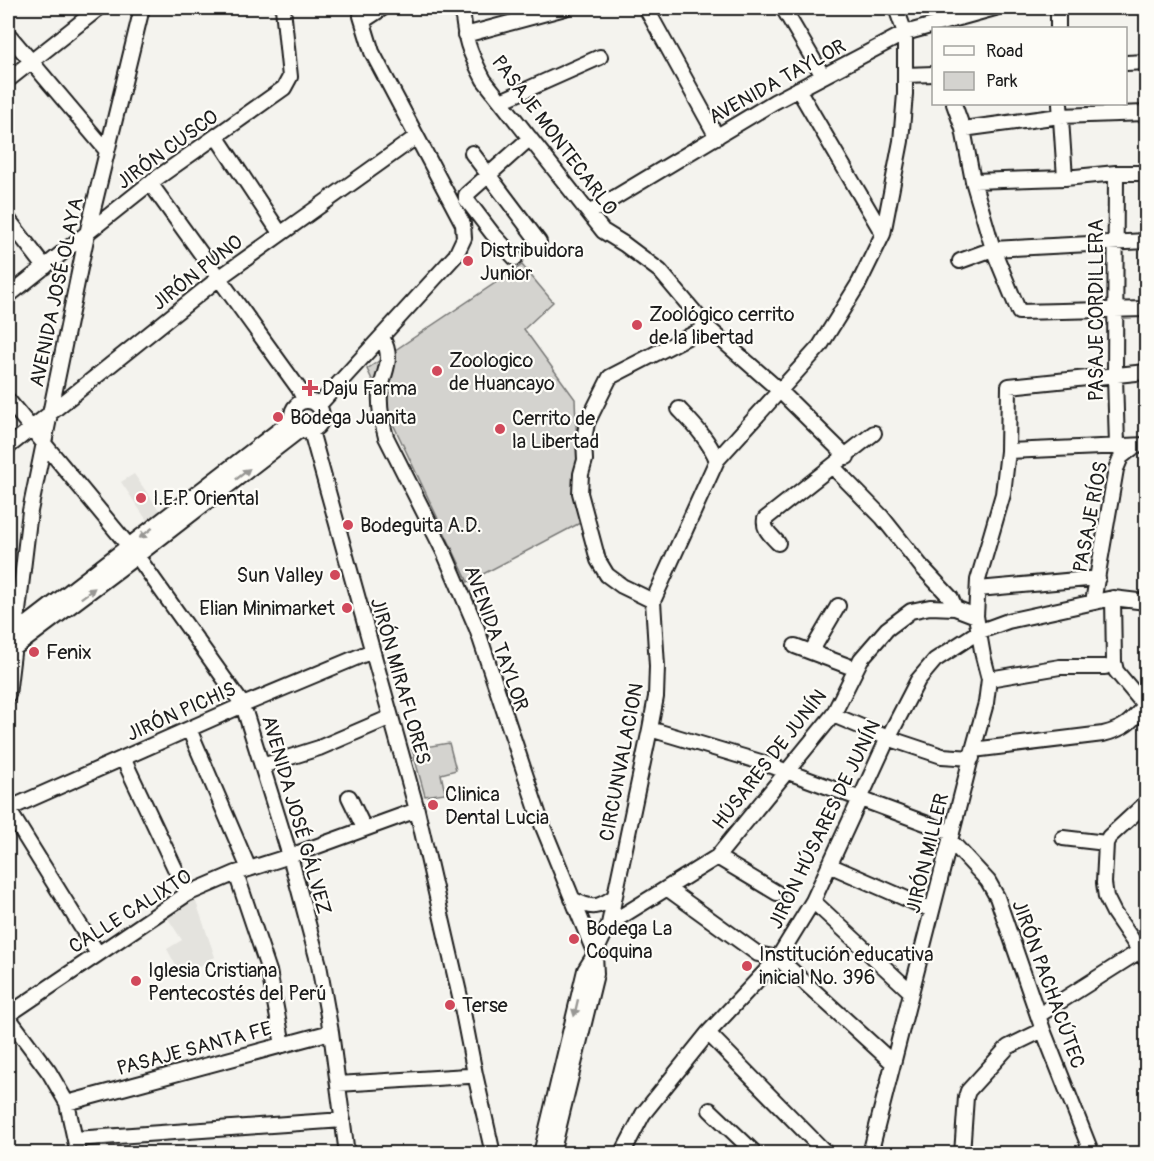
<svg xmlns="http://www.w3.org/2000/svg" width="1154" height="1161" font-family="Pangolin,sans-serif">
	<rect width="100%" height="100%" fill="#f4f3ee"/>
	<filter id="ink" filterUnits="userSpaceOnUse"><feTurbulence type="fractalNoise" baseFrequency=".0167" numOctaves="2"/><feDisplacementMap in="SourceGraphic" scale="12" xChannelSelector="R" yChannelSelector="G"/><feConvolveMatrix kernelMatrix="1 2 1 2 8 2 1 2 1" color-interpolation-filters="sRGB"/></filter>
	<g filter="url(#ink)">
		<!-- built -->
		<path fill="#e4e3de" d="M134,474L161,513L148,522L121,482Z
			M195,899L215,957L182,977L167,949L182,940L167,917Z"/>
		<!-- green -->
		<path fill="#d4d3cf" stroke="#787876" stroke-width="1.5" d="M522,265L553,302L524,329L575,399L580,523L468,582L367,369Z
			M449,743L456,770L441,774L445,793L425,796L412,749Z"/>
		<g fill="none" stroke-linecap="round" stroke-linejoin="round">
			<defs>
				<path id="minor" d="M462,8C465,40 468,50 484,80L603,231L624,244L660,271L707,327L779,390L847,457
					M646,8L717,137
					M783,8L823,76
					M1058,8V28
					M363,21L383,8
					M8,34L107,151
					M465,35L565,8
					M1126,63L1146,62
					M905,75L934,74
					M8,80L99,8
					M798,89L883,234
					M501,101L600,57
					M954,104L963,129L973,181L993,249L1019,312L1146,309
					M1060,104L1065,178
					M963,129L1060,116L1146,113
					M216,136L280,233
					M472,153L539,242
					M1116,173L1115,376L1117,446
					M973,181L1065,178L1116,173H1146
					M150,183L299,389L305,401
					M589,213L774,102L905,33L995,8
					M8,219L45,267
					M515,258L492,233L466,199V195L530,138
					M960,261L993,249L1146,241
					M8,296L150,183L284,88L290,77L283,8
					M382,337C395,361 383,370 380,394C379,408 382,423 386,437L444,552L477,629L541,822L595,954L596,974L552,1154
					M8,400L137,556L243,705L290,856L319,965L331,1032L347,1154
					M292 416a15 15 0 1 1 30 0a15 15 0 1 1-30 0Z
					M318,406L456,255L464,238L463,224L372,52L361,16L362,8
					M679,409C694,425 708,439 717,460
					M311,431L417,810L460,997L475,1074L493,1154
					M8,447L219,278L416,137
					M1008,451L1146,445
					M833,467L882,517L921,566L951,598L955,608
					M778,543C771,535 763,530 765,519L874,433
					M978,589L1098,578
					M1113,598L1114,662L1116,671L1146,707
					M653,601L622,586L607,575L598,560L580,493L581,474L585,460L584,439L587,423L610,377L707,327
					M1093,602L1116,469L1121,457L1135,446
					M13,635L292,420
					M795,646L856,669
					M12,650L137,556L300,430
					M811,652L838,606
					M989,679L1060,667H1105
					M8,695L30,511L87,234L142,8
					M833,715L888,738L942,756L972,758
					M189,729L249,869
					M650,729L764,763L952,833
					M973,750L1103,734C1127,728 1131,721 1146,704
					M123,758L187,894
					M262,766L319,748L391,717
					M349,797L364,828
					M1146,803L1109,837L1106,843L1104,883L1106,897L1114,913L1146,960
					M1063,838L1106,843
					M950,840L988,881L997,897L1043,1030L1092,1154
					M717,857L777,893
					M829,865L932,910
					M236,873L269,971L283,1045
					M668,889L758,954L778,958L893,1063
					M572,899C591,909 597,909 614,897
					M813,901L911,992
					M609,924L717,857L833,715L861,659L887,629L911,611L930,607L955,608L976,616
					M98,954L8,809L243,705L372,651
					M8,1015L187,894L236,873L290,856L417,810
					M1039,1015L1146,947
					M8,1017L49,1072L67,1103L78,1154
					M708,1033L827,1154
					M338,1084L468,1076
					M67,1103L331,1032
					M710,1110L756,1154
					M75,1139L343,1120
					M541,1154L585,970L595,954L609,924L650,729L656,697L657,666L653,601L717,460L820,346L859,283L883,234L901,141L905,94V33L896,8
					M622,1154L643,1114L708,1033L778,958L813,901L888,738L918,680L935,660L978,632L1008,621L1113,598L1146,602
					M870,1154L973,750L986,703L989,679L983,656L976,616L978,580L1003,494L1008,451L1009,386L1146,372
					M962,1154L966,1097L968,1091L1008,1047L1043,1030"/>
			</defs>
			<!-- minor casing -->
			<use href="#minor" stroke="#1c1c1c" stroke-width="18"/>
			<!-- minor -->
			<use href="#minor" stroke="#fdfcf7" stroke-width="14"/>
		</g>
		<!-- one-way arrows -->
		<defs><path id="oneway-solid" d="M-6-.8H1V-3.2L6.5 0L1 3.2V.8H-6Z" transform="scale(1.5)"/></defs>
		<g fill="#989794">
			<use href="#oneway-solid" transform="translate(243 474) rotate(-38)"/>
			<use href="#oneway-solid" transform="translate(146 533) rotate(142)"/>
			<use href="#oneway-solid" transform="translate(88 593) rotate(-37)"/>
			<use href="#oneway-solid" transform="translate(576 1008) rotate(103)"/>
		</g>
	</g>
	<!-- markers -->
	<g fill="#d1495b" stroke="#fdfcf7" stroke-width="2">
		<circle cx="468" cy="261" r="6"/>
		<circle cx="637" cy="325" r="6"/>
		<circle cx="437" cy="371" r="6"/>
		<path d="M307 379h6v6h6v6h-6v6h-6v-6h-6v-6h6z"/>
		<circle cx="278" cy="417" r="6"/>
		<circle cx="500" cy="429" r="6"/>
		<circle cx="141" cy="498" r="6"/>
		<circle cx="348" cy="525" r="6"/>
		<circle cx="335" cy="575" r="6"/>
		<circle cx="347" cy="608" r="6"/>
		<circle cx="34" cy="652" r="6"/>
		<circle cx="433" cy="805" r="6"/>
		<circle cx="574" cy="939" r="6"/>
		<circle cx="747" cy="966" r="6"/>
		<circle cx="136" cy="981" r="6"/>
		<circle cx="450" cy="1005" r="6"/>
	</g>
	<g text-anchor="middle" stroke-width="4.5" stroke-linejoin="round" paint-order="stroke">
		<!-- street labels -->
		<g font-size="20" fill="#1c1c1c" stroke="#fdfcf7">
			<text transform="translate(777 81) rotate(-29)" y="7">AVENIDA TAYLOR</text>
			<text transform="translate(555 135) rotate(53)" y="7">PASAJE MONTECARLO</text>
			<text transform="translate(167 149) rotate(-36)" y="7">JIRÓN CUSCO</text>
			<text transform="translate(197 272) rotate(-38)" y="7">JIRÓN PUNO</text>
			<text transform="translate(56 292) rotate(-78)" y="7">AVENIDA JOSÉ OLAYA</text>
			<text transform="translate(1096 310) rotate(-90)" y="7">PASAJE CORDILLERA</text>
			<text transform="translate(1090 517) rotate(-79)" y="7">PASAJE RÍOS</text>
			<text transform="translate(497 638) rotate(70)" y="7">AVENIDA TAYLOR</text>
			<text transform="translate(401 681) rotate(74)" y="7">JIRÓN MIRAFLORES</text>
			<text transform="translate(181 711) rotate(-24)" y="7">JIRÓN PICHIS</text>
			<text transform="translate(769 759) rotate(-52)" y="7">HÚSARES DE JUNÍN</text>
			<text transform="translate(621 762) rotate(-79)" y="7">CIRCUNVALACION</text>
			<text transform="translate(297 815) rotate(74)" y="7">AVENIDA JOSÉ GÁLVEZ</text>
			<text transform="translate(824 824) rotate(-64)" y="7">JIRÓN HÚSARES DE JUNÍN</text>
			<text transform="translate(927 853) rotate(-76)" y="7">JIRÓN MILLER</text>
			<text transform="translate(130 911) rotate(-32)" y="7">CALLE CALIXTO</text>
			<text transform="translate(1049 984) rotate(70)" y="7">JIRÓN PACHACÚTEC</text>
			<text transform="translate(194 1048) rotate(-15)" y="7">PASAJE SANTA FE</text>
		</g>
		<!-- poi labels -->
		<g font-size="20" fill="#1c1c1c" stroke="#fdfcf7" text-anchor="start">
			<text x="480" y="257">Distribuidora<tspan x="480" dy="23">Junior</tspan></text>
			<text x="649" y="321">Zoológico cerrito<tspan x="649" dy="23">de la libertad</tspan></text>
			<text x="449" y="367">Zoologico<tspan x="449" dy="23">de Huancayo</tspan></text>
			<text x="322" y="395">Daju Farma</text>
			<text x="290" y="424">Bodega Juanita</text>
			<text x="512" y="425">Cerrito de<tspan x="512" dy="23">la Libertad</tspan></text>
			<text x="153" y="505">I.E.P. Oriental</text>
			<text x="360" y="532">Bodeguita A.D.</text>
			<text x="323" y="582" text-anchor="end">Sun Valley</text>
			<text x="335" y="615" text-anchor="end">Elian Minimarket</text>
			<text x="46" y="659">Fenix</text>
			<text x="445" y="801">Clinica<tspan x="445" dy="23">Dental Lucia</tspan></text>
			<text x="586" y="935">Bodega La<tspan x="586" dy="23">Coquina</tspan></text>
			<text x="759" y="961">Institución educativa<tspan x="759" dy="23">inicial No. 396</tspan></text>
			<text x="148" y="977">Iglesia Cristiana<tspan x="148" dy="23">Pentecostés del Perú</tspan></text>
			<text x="462" y="1012">Terse</text>
		</g>
	</g>
	<!-- margin -->
	<rect width="1154" height="1161" fill="none" stroke="#fdfcf7" stroke-width="30"/>
	<rect x="15" y="15" width="1124" height="1131" fill="none" stroke="#1c1c1c" stroke-width="2" filter="url(#ink)"/>
	<!-- legend -->
	<rect x="932" y="27" width="195" height="78" fill="#fdfcf7" stroke="#a3a29f" stroke-width="1.5"/>
	<rect x="944" y="46" width="30" height="9" fill="#fdfcf7" stroke="#a3a29f" stroke-width="1.5"/>
	<text x="986" y="57" font-size="18" fill="#1c1c1c">Road</text>
	<rect x="944" y="72" width="30" height="18" fill="#d4d3cf" stroke="#a3a29f" stroke-width="1.5"/>
	<text x="986" y="87" font-size="18" fill="#1c1c1c">Park</text>
</svg>
